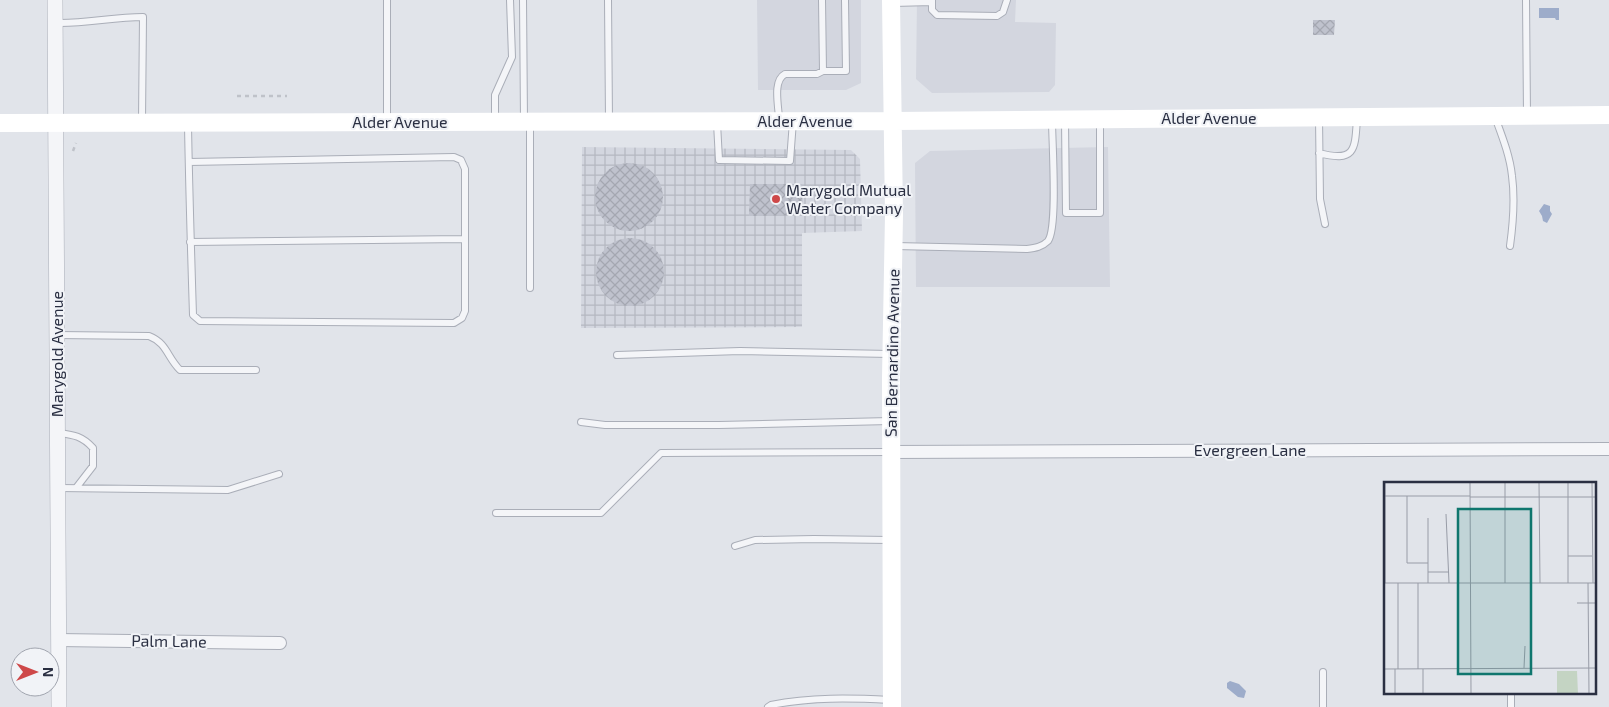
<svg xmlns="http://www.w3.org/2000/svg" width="1609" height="707" font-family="'Exo 2',sans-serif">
	<defs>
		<pattern id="industrial-grid" width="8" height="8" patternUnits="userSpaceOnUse" patternTransform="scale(1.25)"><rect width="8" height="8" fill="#d3d6df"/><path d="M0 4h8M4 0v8" fill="none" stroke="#b5b8c1"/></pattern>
		<pattern id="building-cross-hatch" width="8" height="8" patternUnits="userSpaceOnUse" patternTransform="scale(1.25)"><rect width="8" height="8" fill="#bfc2cd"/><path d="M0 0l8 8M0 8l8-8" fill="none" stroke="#a4a7b1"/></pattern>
	</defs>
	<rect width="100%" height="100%" fill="#e1e4ea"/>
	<!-- built -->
	<path fill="#d3d6df" d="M757,0H861V83L846,90H758Z
		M917,0H1016L1015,22L1056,23L1055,85L1049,92L932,93L916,79Z
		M1108,147L1110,287H916L915,163L930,151Z"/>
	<!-- industrial -->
	<path fill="url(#industrial-grid)" d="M582,147L851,150L860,159L862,231L802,233V327L581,328Z"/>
	<!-- water -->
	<path fill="#9dacca" d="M1539,8H1559V20H1556L1555,18H1539Z
		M1544,204L1550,206V211L1552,214L1547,223L1543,221L1542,216L1539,211Z
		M1230,681L1239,684L1246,691L1244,698L1238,697L1227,688V683Z"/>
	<!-- building -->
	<path fill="url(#building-cross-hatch)" d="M1313,20H1335L1334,35H1313Z
		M595 197a34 34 0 1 1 68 0a34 34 0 1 1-68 0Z
		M750,184H802L803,215L749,216Z
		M596 272a34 34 0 1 1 68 0a34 34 0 1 1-68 0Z"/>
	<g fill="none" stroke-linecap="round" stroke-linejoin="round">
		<defs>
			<path id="service" d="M387,0V120
				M523,0L524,121
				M608,0L609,120
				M822,0L823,71
				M932,0V10L937,15L997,16L1003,12L1007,0
				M1526,0L1527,114
				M893,3L932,2
				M56,23C85,24 113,17 143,17L142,120
				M1495,117C1502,136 1510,156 1512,176C1515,198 1513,224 1510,246
				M1319,118L1320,199L1325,224
				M495,120V95L512,57L510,0
				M779,120C779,107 772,81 785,74H817L823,71H846L845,0
				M1065,120L1066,213H1100V120
				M530,122V288
				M717,123L719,160L790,161L793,121
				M188,124C189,187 191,251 193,315L200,321L454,323L462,318L465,311V169L461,160L454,157L189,162
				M1319,153C1356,163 1355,149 1357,118
				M190,242L465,239
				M895,246L1027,249C1035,248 1042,247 1048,241C1058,228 1052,141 1052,120
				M57,335L149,336C167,343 167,357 180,370H256
				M617,355L740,351L890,354
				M581,422L605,425H719L890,421
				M59,433C74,435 82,436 93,448V466L76,488
				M59,488L228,490L279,474
				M496,513H601L661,453L890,452
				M735,546L755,540L814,539L890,540
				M1323,672V707
				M1511,693V707
				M768,707L771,705C811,697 850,698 890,700"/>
			<path id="minor" d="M891,452L1609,449
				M58,640L280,643"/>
			<path id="tertiary" d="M55,0L59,707"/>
		</defs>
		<!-- service casing -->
		<use href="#service" stroke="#aaaeb8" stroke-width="8"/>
		<!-- minor casing -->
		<use href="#minor" stroke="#aaaeb8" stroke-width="14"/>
		<!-- tertiary casing -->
		<use href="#tertiary" stroke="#aaaeb8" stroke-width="16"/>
		<!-- path -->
		<path stroke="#bfc2c9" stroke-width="2.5" stroke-dasharray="4 4" stroke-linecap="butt" d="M237,96H287
			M73,151L76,143"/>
		<!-- service -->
		<use href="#service" stroke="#f4f5f8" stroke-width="6"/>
		<!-- minor -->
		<use href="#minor" stroke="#f4f5f8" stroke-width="12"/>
		<!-- tertiary -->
		<use href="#tertiary" stroke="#f4f5f8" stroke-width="15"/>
		<!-- secondary -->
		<path stroke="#fff" stroke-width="18" d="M891,0L894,215L891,378L892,707
			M0,123L893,121L1609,115"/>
	</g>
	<!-- markers -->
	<circle fill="#ce4849" stroke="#f1f3f7" stroke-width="2" cx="776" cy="199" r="5"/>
	<g text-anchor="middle" stroke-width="4" stroke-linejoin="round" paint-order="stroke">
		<!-- street labels -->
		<g font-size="16" fill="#2a2f42" stroke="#f1f3f7">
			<text x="1209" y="124">Alder Avenue</text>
			<text x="805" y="127">Alder Avenue</text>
			<text x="400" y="128">Alder Avenue</text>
			<text transform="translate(892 353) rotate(-89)" y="6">San Bernardino Avenue</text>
			<text transform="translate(57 354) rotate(-90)" y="6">Marygold Avenue</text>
			<text x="1250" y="456">Evergreen Lane</text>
			<text transform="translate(169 641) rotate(1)" y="6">Palm Lane</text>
		</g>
		<!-- poi labels -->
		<g font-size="16" fill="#2a2f42" stroke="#f1f3f7" text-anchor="start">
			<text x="786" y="196">Marygold Mutual<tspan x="786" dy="18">Water Company</tspan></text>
		</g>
	</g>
	<!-- overview -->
	<g transform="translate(1384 482)">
		<rect width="212" height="212" fill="#e1e4ea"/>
		<path d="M173,189H193L194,212H173Z" fill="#c4d4c3"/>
		<path fill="none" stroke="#989ca7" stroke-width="1" d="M1,0V101M86,0L87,212M121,0V101M155,0L156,101M184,0V101M208,0L209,101M1,14H86M23,14V81H44M86,15H213M62,32L65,101M44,36V101M184,74H208M44,90H65M0,101H213M14,101V187M34,101V187M204,101L205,212M193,121H213M140,186L141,164M0,187L213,186M11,212V187M39,212V187"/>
		<path fill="#0f766e" fill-opacity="0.15" stroke="#0f766e" stroke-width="2.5" d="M74,27H147V192H74Z"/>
		<rect width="212" height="212" fill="none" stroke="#2a2f42" stroke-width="2.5"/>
	</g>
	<!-- north arrow -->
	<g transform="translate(35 672) rotate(90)"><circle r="24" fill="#f1f3f7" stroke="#a1a5af"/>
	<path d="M0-4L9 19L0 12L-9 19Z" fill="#ce4849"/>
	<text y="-8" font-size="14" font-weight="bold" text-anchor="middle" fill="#2a2f42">N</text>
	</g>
</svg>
